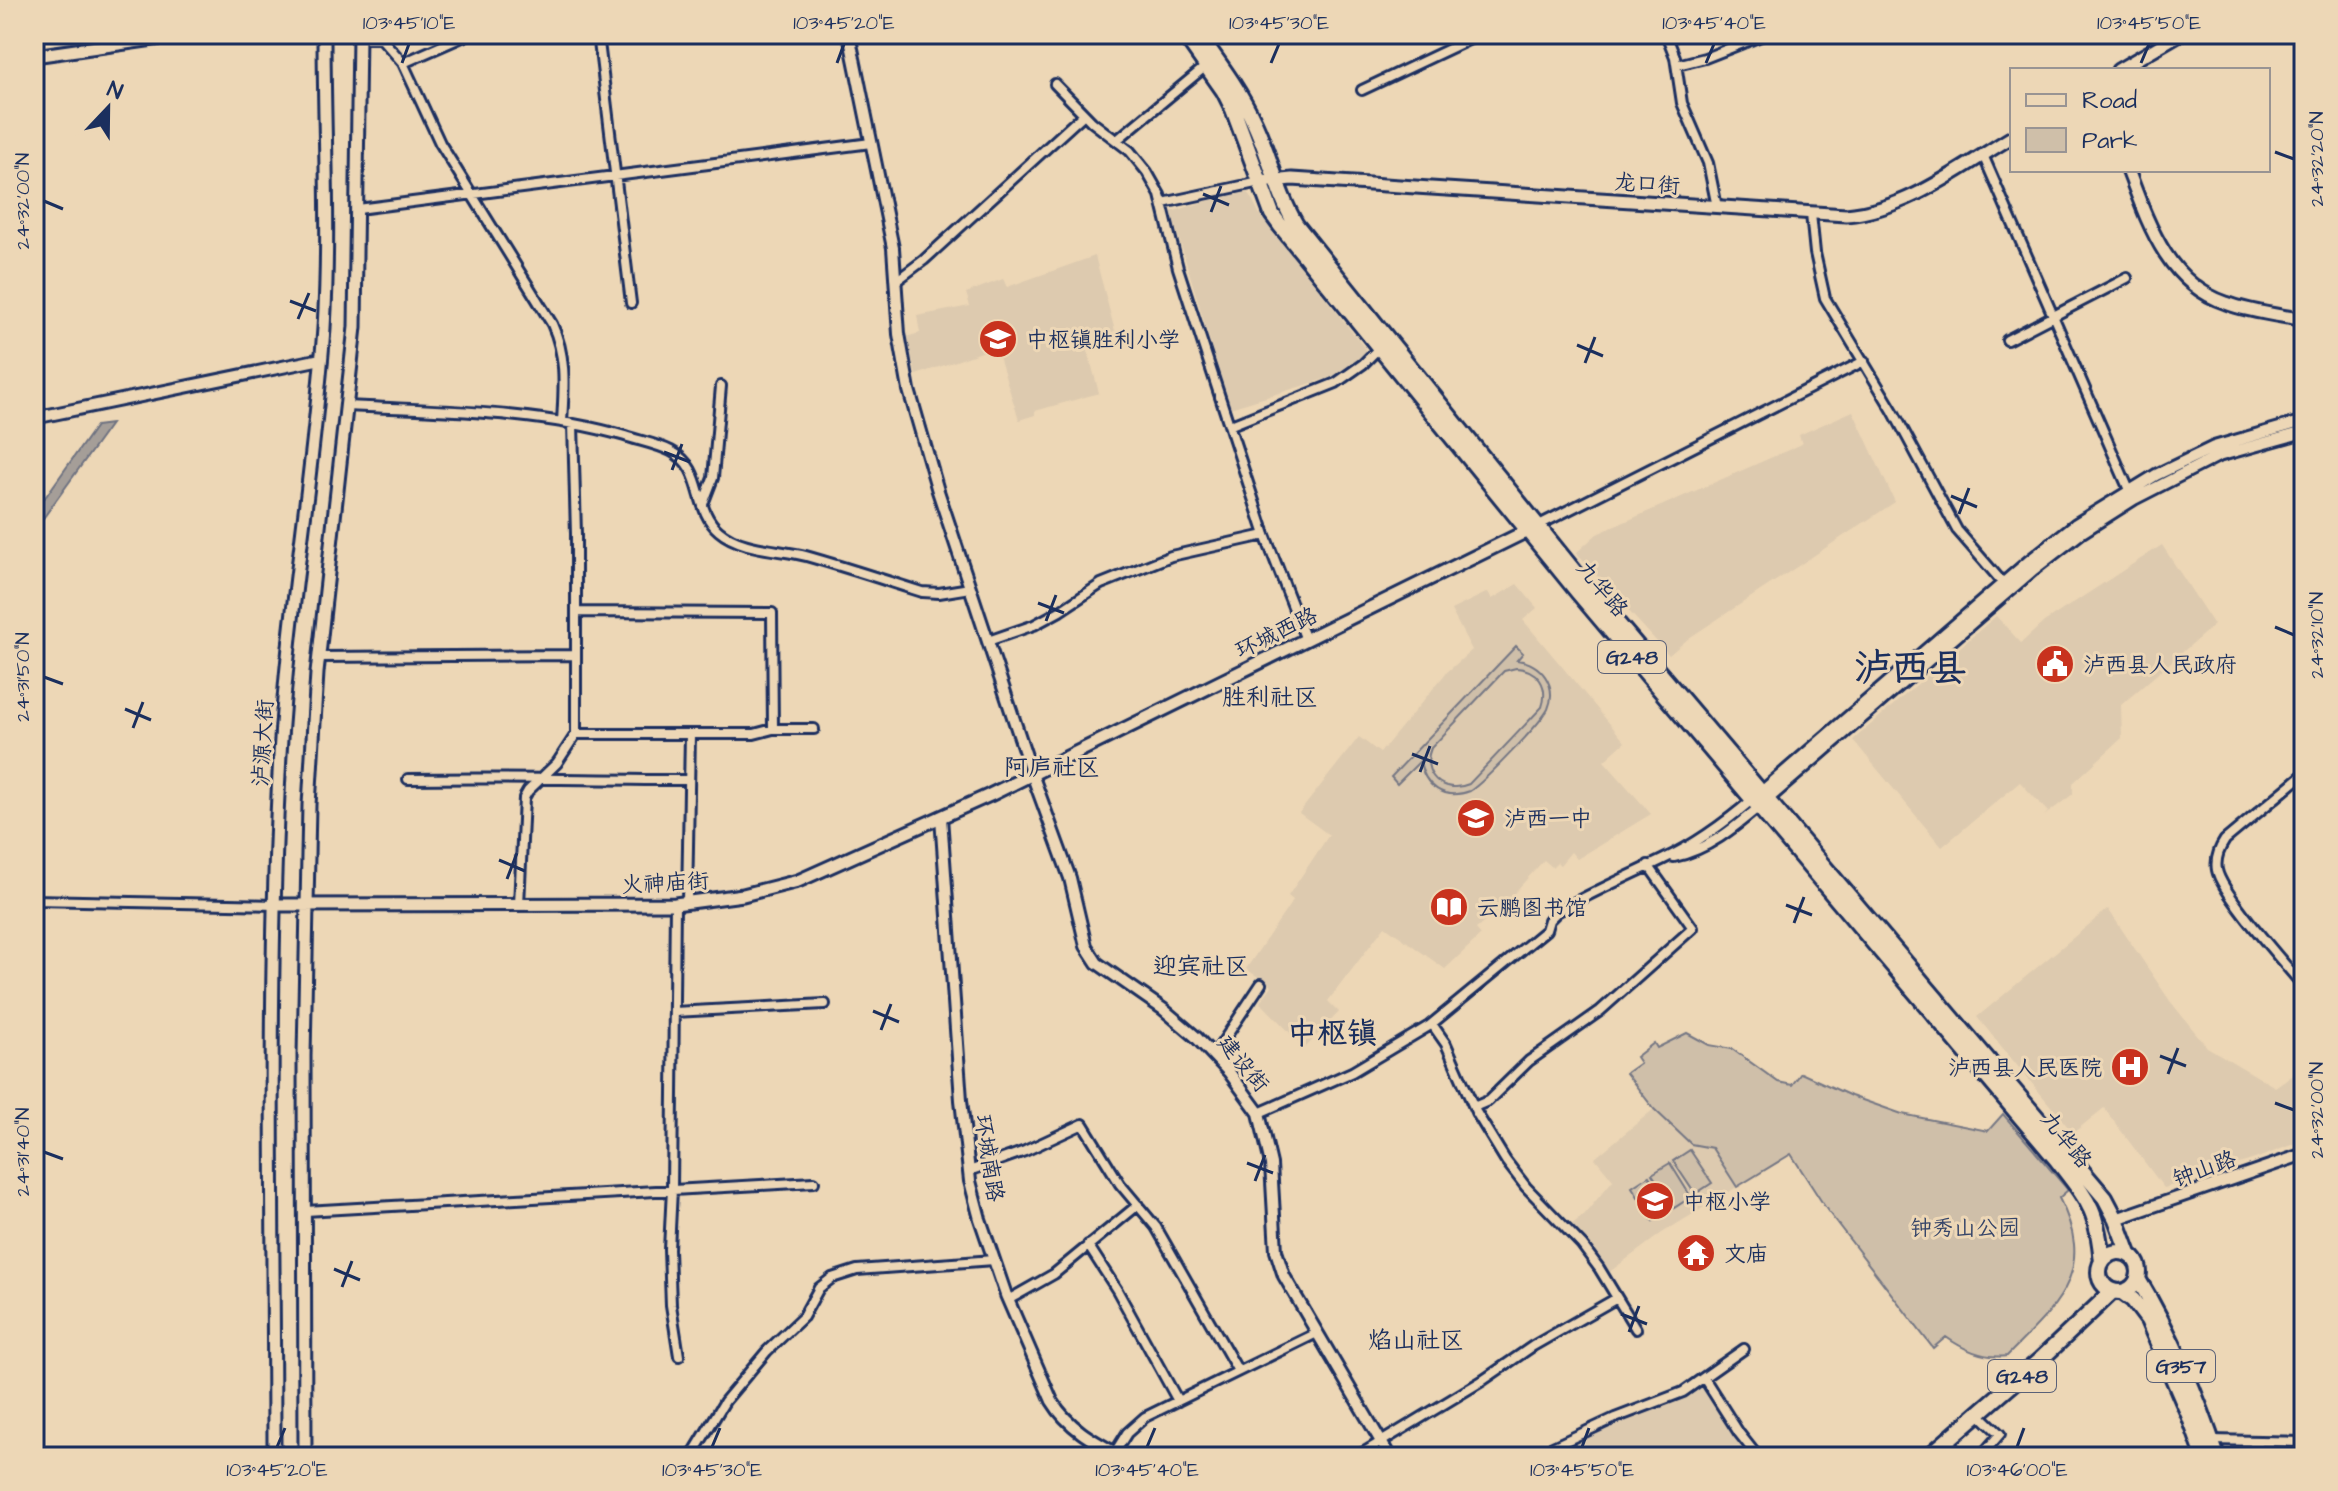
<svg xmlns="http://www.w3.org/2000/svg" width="2338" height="1491" font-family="'Architects Daughter','LXGW WenKai TC',sans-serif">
	<rect width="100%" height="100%" fill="#edd7b6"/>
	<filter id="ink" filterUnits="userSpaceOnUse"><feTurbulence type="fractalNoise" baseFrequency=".0125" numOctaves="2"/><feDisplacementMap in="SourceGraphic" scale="16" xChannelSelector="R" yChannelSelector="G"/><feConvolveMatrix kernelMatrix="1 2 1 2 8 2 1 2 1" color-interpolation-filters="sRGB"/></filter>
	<g filter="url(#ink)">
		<!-- built -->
		<path fill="#ddcaaf" d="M1240,191L1249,193L1259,213L1367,351L1349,369L1335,376L1230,408L1171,212Z
			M1095,256L1115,331L1085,340L1099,393L1035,411V415L1019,420L996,347L916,375L906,337L920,333L917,316L970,306L966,293L1003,279L1007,287Z
			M1853,411L1895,502L1689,638L1669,655L1576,553L1597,534L1802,444L1799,435Z
			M2162,545L2214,625L2121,705L2122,738L2073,783V794L2044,816L2048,812L2020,782L1942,847L1853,740L1996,616L2021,643L2044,622Z
			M1517,584L1537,608L1523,620L1625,742L1604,761L1651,814L1577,859L1571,852L1560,865L1557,862L1552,867L1544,860L1499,910L1476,929L1481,935L1445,969L1385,926L1328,1001L1339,1012L1305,1048L1260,1002L1272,986L1246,969L1293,900L1288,896L1329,835L1299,813L1359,737L1380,753L1446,673L1472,650L1451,610L1488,592L1492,599Z
			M2108,909L2170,1001L2207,1047L2275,1087L2304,1067V1140L2255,1159L2164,1188L2104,1108L2073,1133L1977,1017Z
			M1654,1109L1691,1144L1712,1148L1737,1187L1662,1233L1608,1273L1571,1225L1584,1215L1613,1180L1595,1158Z
			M1704,1382L1753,1457H1539Z"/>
		<!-- green -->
		<path fill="#cfbfa9" stroke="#757784" stroke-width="2" fill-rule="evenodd" d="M1516,646L1523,653L1517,660C1541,663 1558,685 1548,709C1541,723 1484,782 1470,791C1444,801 1424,786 1420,761L1397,784L1391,777ZM1516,668C1538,669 1549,686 1542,707L1469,784C1443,795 1420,774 1431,748L1504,671Z
			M1687,1033L1709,1045L1732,1049L1778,1082L1792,1085L1801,1073L1851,1096L1902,1114L1988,1131L2003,1114L2068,1190L2059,1198C2098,1273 2056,1306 2007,1356C1984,1359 1964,1350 1946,1337L1933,1348L1827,1210L1791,1154L1737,1187L1712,1148L1691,1144L1654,1109L1626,1073L1640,1063L1636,1057L1654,1043L1657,1048Z
			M1690,1150L1712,1183L1695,1194L1673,1161Z
			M1670,1163L1691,1197L1674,1208L1652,1174Z
			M1649,1176L1670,1210L1653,1221L1632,1187Z"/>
		<!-- water -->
		<path fill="#a59e98" stroke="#6e7281" stroke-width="2" d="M111,424L34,531V513L96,426Z"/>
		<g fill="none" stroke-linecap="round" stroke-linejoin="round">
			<defs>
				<path id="minor" d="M598,34L631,303
					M1666,34L1675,57L1682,103L1708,163L1717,207
					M359,38H381
					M381,38L403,63L440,143L552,324C567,357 564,387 562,422
					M403,63L469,34
					M1677,65L1705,58L1766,34
					M1055,84L1092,122L1130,151L1147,172L1160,195L1178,268L1204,348L1265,535L1306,640
					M1362,90L1481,34
					M1117,140L1206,66
					M1983,155L2129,490
					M1163,203L1260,182
					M358,209L871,143
					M1811,214L1815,253L1825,298L1893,411L1957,530L2003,583
					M896,281L924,260L1084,114
					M2007,340L2127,278
					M347,406C439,411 536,410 625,436C640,441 657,444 671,451C706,469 692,508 719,531C741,550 779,549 806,556C845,567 884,580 922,592L939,593L970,588
					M1231,425L1336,383L1363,364L1379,348
					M703,504L713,478L721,386
					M1537,526L1864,361
					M576,612L772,613L773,729
					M988,641L1034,625L1060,611L1101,584L1171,556L1265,535
					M319,657L576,655
					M576,734H754L773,729H814
					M2304,774L2225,840C2219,849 2215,859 2217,870C2221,893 2286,965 2304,987
					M408,779C502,777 595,780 689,780
					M1674,857C1708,850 1734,828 1760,806
					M34,900L276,905
					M687,903L690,734
					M675,904L672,1189L669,1249L671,1305L679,1356
					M519,905L524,798L528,791L557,763L576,734V534L573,424
					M674,1012L825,1004
					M1432,1024L1446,1044L1476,1112L1506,1161L1526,1187L1582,1245L1599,1268L1636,1329
					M1214,1055L1261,984
					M1474,1107L1488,1101L1529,1061L1600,1011L1693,928L1648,865
					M1259,1113L1352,1072L1429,1026L1546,930L1549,920L1557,912C1592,892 1629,876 1664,859C1696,844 1726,822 1753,799
					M969,1171L1025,1151L1083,1124L1120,1184L1156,1227L1238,1371
					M305,1211L814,1182
					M1088,1245L1117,1290L1178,1401
					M1008,1300L1054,1274L1138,1205
					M1704,1378L1739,1433L1758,1457
					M1979,1414L2000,1434L1980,1457
					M2211,1440L2304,1442
					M691,1457L725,1401L767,1351L803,1317L819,1288L832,1278L857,1270L994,1260
					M1112,1457L1127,1433L1145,1417L1317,1333
					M1356,1457L1482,1381L1533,1346L1617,1298
					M1531,1457L1615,1418L1683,1392L1744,1349"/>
				<path id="tertiary" d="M849,34L893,248L899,334L909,390L938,491L1032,774L1070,878L1086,946L1097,963L1163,1009L1196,1037L1229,1072L1259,1113L1271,1164L1276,1251L1284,1276L1390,1457
					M34,418L321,359
					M1758,795L2028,562L2076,524L2156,475L2214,447L2304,421
					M1762,804L2034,569L2082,532L2134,499L2218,456L2304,432
					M941,817L961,1100L970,1181L980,1219L1006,1295L1052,1401C1069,1429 1095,1442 1123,1457
					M2116,1219L2304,1154"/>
				<path id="secondary" d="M34,56L189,34
					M2118,70L2180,34
					M2128,170C2148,223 2167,283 2226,303C2250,312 2278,315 2304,320
					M1260,182L1292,179L1846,215C1907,210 1960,168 2012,137
					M276,905L675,904L743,895L798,881L990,795L1533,528
					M274,1457C274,1223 267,988 280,755C288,612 314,471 324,328C330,230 324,132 324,34
					M305,1457L304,1056L309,805L317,673L355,327L359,34"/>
				<path id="trunk" d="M1184,34L1224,91L1233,109L1272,214L1280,225L1577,591L2057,1160C2089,1202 2097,1208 2102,1262
					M1198,34C1218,62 1240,91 1254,122C1270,156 1277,193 1296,225L1585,585L2105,1198L2116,1219L2129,1254
					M2099 1272a20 20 0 1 1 40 0a20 20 0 1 1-40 0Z
					M2138,1279C2170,1332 2198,1398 2217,1457
					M2122,1292L2133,1300L2148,1320L2189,1415L2204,1457
					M1928,1457L2040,1360L2113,1291"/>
			</defs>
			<!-- minor casing -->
			<use href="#minor" stroke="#1b2f5e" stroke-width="14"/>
			<!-- tertiary casing -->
			<use href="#tertiary" stroke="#1b2f5e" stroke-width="16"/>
			<!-- secondary casing -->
			<use href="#secondary" stroke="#1b2f5e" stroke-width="17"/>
			<!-- trunk casing -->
			<use href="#trunk" stroke="#1b2f5e" stroke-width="20"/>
			<!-- minor -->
			<use href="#minor" stroke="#edd7b6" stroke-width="8"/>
			<!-- tertiary -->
			<use href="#tertiary" stroke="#edd7b6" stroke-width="10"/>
			<!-- secondary -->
			<use href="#secondary" stroke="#edd7b6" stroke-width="11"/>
			<!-- trunk -->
			<use href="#trunk" stroke="#edd7b6" stroke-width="14"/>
		</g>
	</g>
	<!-- ticks -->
	<path fill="none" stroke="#1b2f5e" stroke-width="3" d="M402,63L409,44M837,63L844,44M1271,63L1279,44M1706,63L1714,44M2141,63L2149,44M2275,152L2294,159M1203,194L1229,205M44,201L63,209M1211,212L1221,186M290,301L316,311M298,319L309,293M1577,345L1603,356M1585,363L1595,337M664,452L690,462M672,470L682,444M1951,496L1977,507M1959,514L1969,488M1038,603L1064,613M1046,621L1056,595M2275,627L2294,635M44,677L63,684M125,709L151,720M133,728L143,702M1412,754L1438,764M1420,772L1430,746M499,860L525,871M507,879L517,853M1786,905L1812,915M1794,923L1804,897M873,1011L899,1022M881,1030L891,1004M2160,1056L2186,1066M2168,1074L2178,1048M2275,1103L2294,1110M44,1152L63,1159M1247,1163L1273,1173M1255,1181L1265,1155M334,1269L360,1280M342,1287L352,1261M1621,1314L1647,1324M1629,1332L1639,1306M277,1447L285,1428M712,1447L720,1428M1147,1447L1155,1428M1582,1447L1589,1428M2017,1447L2024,1428"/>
	<!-- icons -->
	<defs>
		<symbol id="school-disc" viewBox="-11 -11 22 22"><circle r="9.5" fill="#c8321e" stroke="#edd7b6"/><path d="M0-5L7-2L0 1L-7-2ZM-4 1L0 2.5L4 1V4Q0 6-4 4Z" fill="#fff"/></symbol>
		<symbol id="civic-disc" viewBox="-11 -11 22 22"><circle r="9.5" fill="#c8321e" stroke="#edd7b6"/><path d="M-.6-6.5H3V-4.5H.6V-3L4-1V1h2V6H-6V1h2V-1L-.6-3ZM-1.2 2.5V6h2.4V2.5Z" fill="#fff"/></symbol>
		<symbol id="library-disc" viewBox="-11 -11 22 22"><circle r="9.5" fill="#c8321e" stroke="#edd7b6"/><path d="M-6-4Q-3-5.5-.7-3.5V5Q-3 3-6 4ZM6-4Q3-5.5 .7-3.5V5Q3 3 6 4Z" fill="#fff"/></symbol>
		<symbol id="hospital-disc" viewBox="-11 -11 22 22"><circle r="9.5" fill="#c8321e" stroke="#edd7b6"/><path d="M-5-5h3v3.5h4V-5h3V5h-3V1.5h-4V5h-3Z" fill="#fff"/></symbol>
		<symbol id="temple-disc" viewBox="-11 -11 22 22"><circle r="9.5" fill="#c8321e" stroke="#edd7b6"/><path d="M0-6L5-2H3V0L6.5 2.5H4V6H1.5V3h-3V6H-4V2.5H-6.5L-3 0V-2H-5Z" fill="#fff"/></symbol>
	</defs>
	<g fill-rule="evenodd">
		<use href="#school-disc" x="976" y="317" width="44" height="44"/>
		<use href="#civic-disc" x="2033" y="642" width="44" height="44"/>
		<use href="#school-disc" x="1454" y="796" width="44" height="44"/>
		<use href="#library-disc" x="1427" y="885" width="44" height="44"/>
		<use href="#hospital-disc" x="2108" y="1045" width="44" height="44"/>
		<use href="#school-disc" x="1633" y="1179" width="44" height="44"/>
		<use href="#temple-disc" x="1674" y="1231" width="44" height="44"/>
	</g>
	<g text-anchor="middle" stroke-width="6" stroke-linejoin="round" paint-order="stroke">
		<!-- shield labels -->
		<g fill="#edd7b6" stroke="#5a6178" stroke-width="2">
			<rect x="1598" y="641" width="68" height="32" rx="6"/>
			<rect x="2147" y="1350" width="68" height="32" rx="6"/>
			<rect x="1988" y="1360" width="68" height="32" rx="6"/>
		</g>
		<g font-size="20" font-weight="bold" fill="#1b2f5e">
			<text x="1632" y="664">G248</text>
			<text x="2181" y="1373">G357</text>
			<text x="2022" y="1383">G248</text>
		</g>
		<!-- street labels -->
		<g font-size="22" fill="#1b2f5e" stroke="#edd7b6">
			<text transform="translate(1647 183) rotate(4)" y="8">龙口街</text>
			<text transform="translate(1603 588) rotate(50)" y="8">九华路</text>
			<text transform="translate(1276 632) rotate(-26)" y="8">环城西路</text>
			<text transform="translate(262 743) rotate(-87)" y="8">泸源大街</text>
			<text transform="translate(665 882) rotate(-3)" y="8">火神庙街</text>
			<text transform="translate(1244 1063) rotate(50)" y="8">建设街</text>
			<text transform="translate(2067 1139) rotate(51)" y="8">九华路</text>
			<text transform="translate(990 1158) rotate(81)" y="8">环城南路</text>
			<text transform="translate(2204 1168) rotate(-20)" y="8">钟山路</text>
		</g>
		<!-- poi labels -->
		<g font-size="22" fill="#1b2f5e" stroke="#edd7b6" text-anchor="start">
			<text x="1026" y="347">中枢镇胜利小学</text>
			<text x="2083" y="672">泸西县人民政府</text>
			<text x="1504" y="826">泸西一中</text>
			<text x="1477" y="915">云鹏图书馆</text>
			<text x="2102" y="1075" text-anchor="end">泸西县人民医院</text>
			<text x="1683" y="1209">中枢小学</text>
			<text x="1724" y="1261">文庙</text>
		</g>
		<!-- park labels -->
		<g font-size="22" fill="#364569" stroke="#edd7b6">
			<text x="1965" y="1235">钟秀山公园</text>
		</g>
		<!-- neighbourhood labels -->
		<g font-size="24" fill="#1b2f5e" stroke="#edd7b6">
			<text x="1270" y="705">胜利社区</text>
			<text x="1052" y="775">阿庐社区</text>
			<text x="1201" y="974">迎宾社区</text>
			<text x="1416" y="1348">焰山社区</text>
		</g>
		<!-- district labels -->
		<g font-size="30" font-weight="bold" fill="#1b2f5e" stroke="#edd7b6">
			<text x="1332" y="1043">中枢镇</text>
		</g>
		<!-- town labels -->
		<g font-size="38" font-weight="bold" fill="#1b2f5e" stroke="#edd7b6">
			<text x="1910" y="680">泸西县</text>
		</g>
	</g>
	<!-- margin -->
	<rect width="2338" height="1491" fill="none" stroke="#edd7b6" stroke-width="88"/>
	<!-- legend -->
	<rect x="2010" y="68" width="260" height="104" fill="#edd7b6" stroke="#999493" stroke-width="2"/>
	<rect x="2026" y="94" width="40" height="12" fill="#edd7b6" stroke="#999493" stroke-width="2"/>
	<text x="2082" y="108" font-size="24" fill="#1b2f5e">Road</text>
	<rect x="2026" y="128" width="40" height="24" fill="#cfbfa9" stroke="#999493" stroke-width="2"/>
	<text x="2082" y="148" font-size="24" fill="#1b2f5e">Park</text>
	<!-- north arrow -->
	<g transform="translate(108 108) rotate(22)" stroke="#edd7b6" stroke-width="6" paint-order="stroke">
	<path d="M0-6L14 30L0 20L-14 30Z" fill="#1b2f5e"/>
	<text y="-12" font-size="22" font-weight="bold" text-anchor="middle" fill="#1b2f5e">N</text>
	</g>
	<rect x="44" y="44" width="2250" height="1403" fill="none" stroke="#1b2f5e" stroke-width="3"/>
	<g font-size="20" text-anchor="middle" fill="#1b2f5e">
		<text x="409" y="29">103°45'10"E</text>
		<text x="844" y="29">103°45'20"E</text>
		<text x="1279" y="29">103°45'30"E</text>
		<text x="1714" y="29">103°45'40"E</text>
		<text x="2149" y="29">103°45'50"E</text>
		<text transform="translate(2316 159) rotate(-90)" y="7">24°32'20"N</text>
		<text transform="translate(22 201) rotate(-90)" y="7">24°32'00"N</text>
		<text transform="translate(2316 635) rotate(-90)" y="7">24°32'10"N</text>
		<text transform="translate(22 677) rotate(-90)" y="7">24°31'50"N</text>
		<text transform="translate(2316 1110) rotate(-90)" y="7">24°32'00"N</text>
		<text transform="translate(22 1152) rotate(-90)" y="7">24°31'40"N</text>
		<text x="277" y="1476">103°45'20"E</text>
		<text x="712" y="1476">103°45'30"E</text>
		<text x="1147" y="1476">103°45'40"E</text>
		<text x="1582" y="1476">103°45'50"E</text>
		<text x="2017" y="1476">103°46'00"E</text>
	</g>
</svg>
